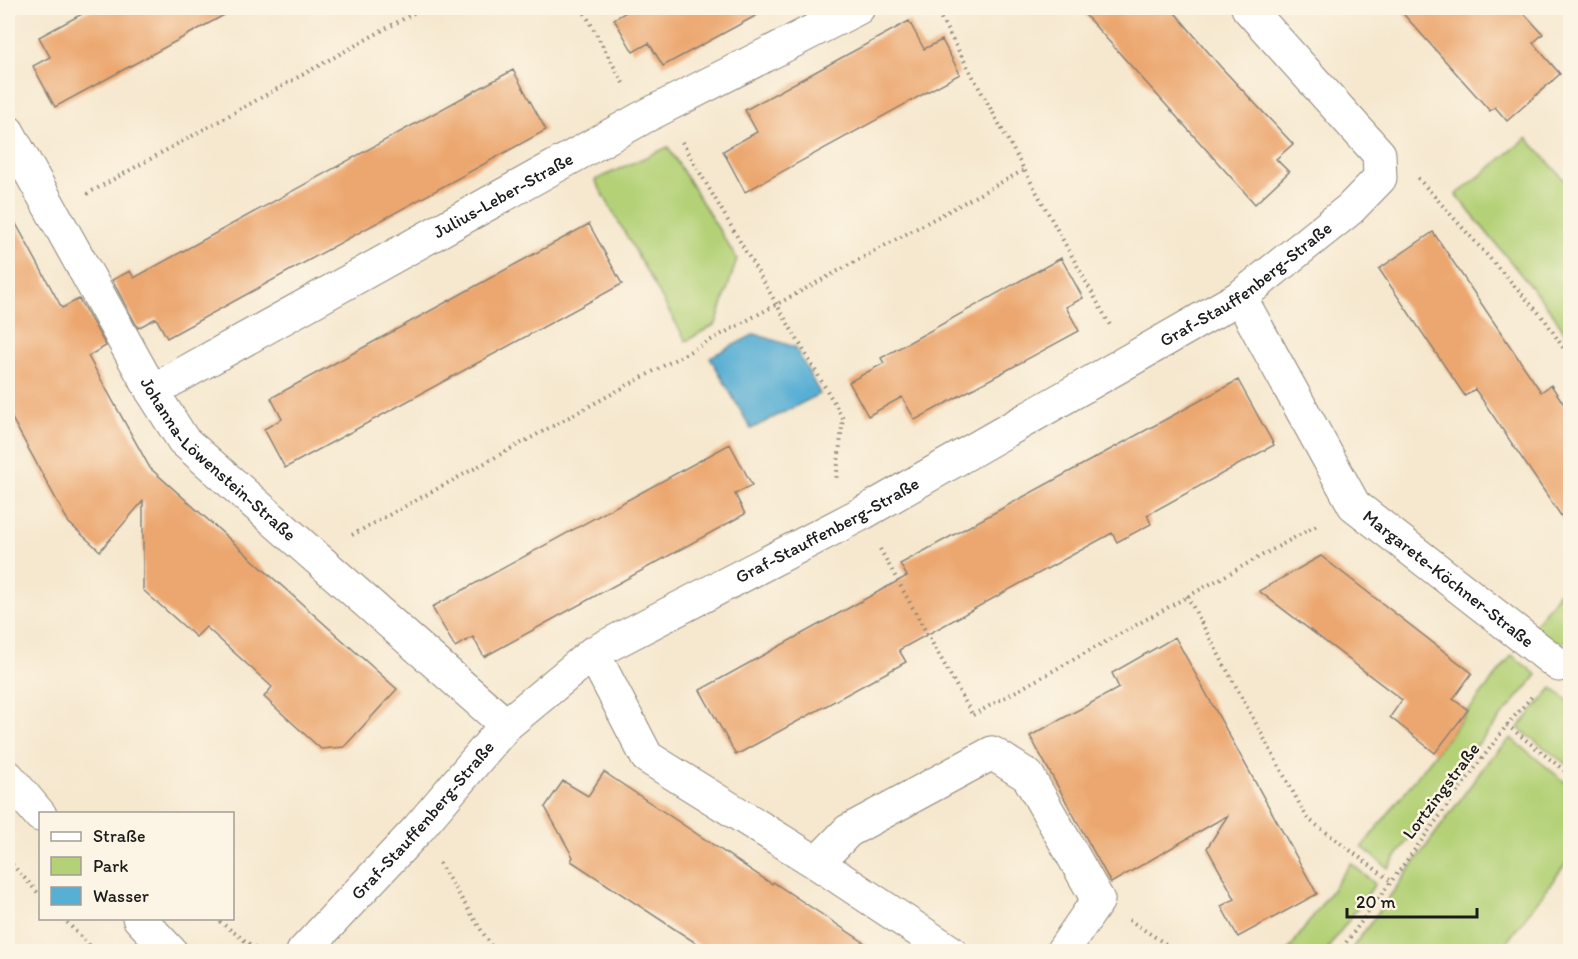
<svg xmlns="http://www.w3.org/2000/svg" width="1578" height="959" font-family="Itim,sans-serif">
	<rect width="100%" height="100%" fill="#fcf5e5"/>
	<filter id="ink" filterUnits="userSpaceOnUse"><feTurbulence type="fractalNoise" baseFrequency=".0167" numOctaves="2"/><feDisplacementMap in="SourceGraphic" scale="12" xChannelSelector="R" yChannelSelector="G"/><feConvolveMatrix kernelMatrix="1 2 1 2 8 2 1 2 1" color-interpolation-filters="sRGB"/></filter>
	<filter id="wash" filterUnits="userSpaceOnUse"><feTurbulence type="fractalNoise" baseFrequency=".008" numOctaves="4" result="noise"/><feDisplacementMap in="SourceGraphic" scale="24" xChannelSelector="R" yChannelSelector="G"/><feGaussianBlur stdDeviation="1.35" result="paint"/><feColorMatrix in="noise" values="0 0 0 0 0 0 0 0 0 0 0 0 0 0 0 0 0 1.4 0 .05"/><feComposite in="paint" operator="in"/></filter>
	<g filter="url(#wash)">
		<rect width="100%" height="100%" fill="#f6e8cf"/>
		<!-- green -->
		<path fill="#b4d177" stroke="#68764a" stroke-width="1.5" d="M1527,138L1570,186V341L1554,315L1456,195Z
			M668,147L737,259L716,324L686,341L595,180Z
			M1570,578V634L1560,647L1533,627Z
			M1512,655L1537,675L1472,751L1388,868L1362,847Z
			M1552,688L1570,702V767L1518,728Z
			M1511,738L1570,786V858L1500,951H1350L1489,760Z
			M1351,863L1375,884L1326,951H1288Z"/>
		<!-- water -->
		<path fill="#58afd4" stroke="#3a6678" stroke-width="1.5" d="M755,334L795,347L820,394L751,429L710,357Z"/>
		<g id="blocks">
			<!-- building -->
			<path fill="#eca76f" d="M93,8H237L55,107L33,66L50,57L39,37Z
				M629,8H770L663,66L649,43L633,52L614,19L630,10Z
				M1079,8H1171L1219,65L1293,144L1276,159L1289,172L1255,204Z
				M1398,8H1519L1543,34L1533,43L1560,74L1507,121L1495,107L1490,111Z
				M909,21L924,49L942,40L960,74L745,192L723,151L757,132L745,110Z
				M513,70L546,130L167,338L156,318L138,328L112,280L130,271L134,278Z
				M8,209L62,308L79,299L106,346L88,356L150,468L397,689L344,747L321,749L264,697L272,687L206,627L196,637L143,590V501L100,551L69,523L8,411Z
				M589,224L622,284L285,468L264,429L282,419L271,398Z
				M1433,232L1541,392L1551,385L1570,413V529L1475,389L1465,396L1379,269Z
				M1061,258L1083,298L1066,307L1079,331L915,420L902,397L868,416L849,382L884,363L881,358Z
				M1238,380L1274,445L1147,515L1151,524L1117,542L1112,533L899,650L906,662L736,755L700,690L907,576L900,564Z
				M730,444L752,485L735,494L745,514L484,657L473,637L455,647L432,607Z
				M1321,556L1472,673L1453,699L1468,710L1435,753L1390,717L1402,700L1259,591Z
				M1175,637L1317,894L1238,937L1221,906L1235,899L1207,848L1228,815L1111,883L1030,736L1119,688L1112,673Z
				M604,772L772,884L773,882L877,951H708L571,861L573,857L545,807L563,781L588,796Z"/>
		</g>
	</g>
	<g filter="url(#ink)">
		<use href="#blocks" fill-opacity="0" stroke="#898276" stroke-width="1.5"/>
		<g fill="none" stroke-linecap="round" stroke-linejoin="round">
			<defs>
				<g id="minor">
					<path id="s1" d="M8,132L152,391L183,440L506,725"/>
					<path id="s2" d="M1240,297L1354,505L1559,665"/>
					<path id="s3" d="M152,391L642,118L858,8"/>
					<path d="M593,653L647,757L817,863L951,952"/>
					<path d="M8,777L40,815"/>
					<path d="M817,863L848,831L992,753L1028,776L1098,900L1062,952"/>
					<path d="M139,918L171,952"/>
					<path id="s4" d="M303,952L418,829L506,725L593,653L863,513L1240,297L1350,209L1380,178L1379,154L1248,8"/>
				</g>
			</defs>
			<!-- minor casing -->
			<use href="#minor" stroke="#898276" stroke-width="35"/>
			<!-- path -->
			<path stroke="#898276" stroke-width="4" stroke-dasharray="1.5 4.5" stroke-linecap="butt" d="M582,8L623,83
				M935,8L1111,327
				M682,142L843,418L836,481
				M1418,178L1545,320L1570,358
				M87,194L423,8
				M352,535L1024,170
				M880,549L973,716
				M1187,596L1307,818L1391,881
				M973,715L1319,524
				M1507,725L1570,775
				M8,860L40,895
				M439,863L495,952
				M63,918L95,952
				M215,918L260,952
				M1129,920L1178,952
				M1339,952L1507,725L1534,694"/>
			<!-- minor -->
			<use href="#minor" stroke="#fff" stroke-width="33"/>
		</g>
	</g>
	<g text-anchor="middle" stroke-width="5" stroke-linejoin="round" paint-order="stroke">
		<!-- street labels -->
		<g font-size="18" fill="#1c1c1c" stroke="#fcf5e5">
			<text dy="6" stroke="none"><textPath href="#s3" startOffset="402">Julius-Leber-Straße</textPath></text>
			<text dy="6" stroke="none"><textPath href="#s4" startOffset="1168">Graf-Stauffenberg-Straße</textPath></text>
			<text dy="6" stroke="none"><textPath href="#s1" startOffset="392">Johanna-Löwenstein-Straße</textPath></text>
			<text dy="6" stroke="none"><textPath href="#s4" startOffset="682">Graf-Stauffenberg-Straße</textPath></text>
			<text dy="6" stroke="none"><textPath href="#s2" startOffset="357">Margarete-Köchner-Straße</textPath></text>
			<text transform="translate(1441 791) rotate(-53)" y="6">Lortzingstraße</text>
			<text dy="6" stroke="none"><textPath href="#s4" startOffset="178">Graf-Stauffenberg-Straße</textPath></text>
		</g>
	</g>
	<!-- margin -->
	<rect width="1578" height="959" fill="none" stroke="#fcf5e5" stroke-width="30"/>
	<!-- legend -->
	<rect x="39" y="812" width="195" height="108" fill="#fcf5e5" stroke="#a29e95" stroke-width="1.5"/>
	<rect x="51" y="832" width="30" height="9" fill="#ffffff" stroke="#a29e95" stroke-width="1.5"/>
	<text x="93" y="842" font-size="18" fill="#1c1c1c">Straße</text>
	<rect x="51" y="857" width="30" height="18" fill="#b4d177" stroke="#a29e95" stroke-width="1.5"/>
	<text x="93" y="872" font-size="18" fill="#1c1c1c">Park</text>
	<rect x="51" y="887" width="30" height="18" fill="#58afd4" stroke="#a29e95" stroke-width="1.5"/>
	<text x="93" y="902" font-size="18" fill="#1c1c1c">Wasser</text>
	<!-- scale -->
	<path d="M1347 908v9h130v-9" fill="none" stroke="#1c1c1c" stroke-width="3"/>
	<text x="1356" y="908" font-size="18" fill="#1c1c1c" stroke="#fcf5e5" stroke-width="4.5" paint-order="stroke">20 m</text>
</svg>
